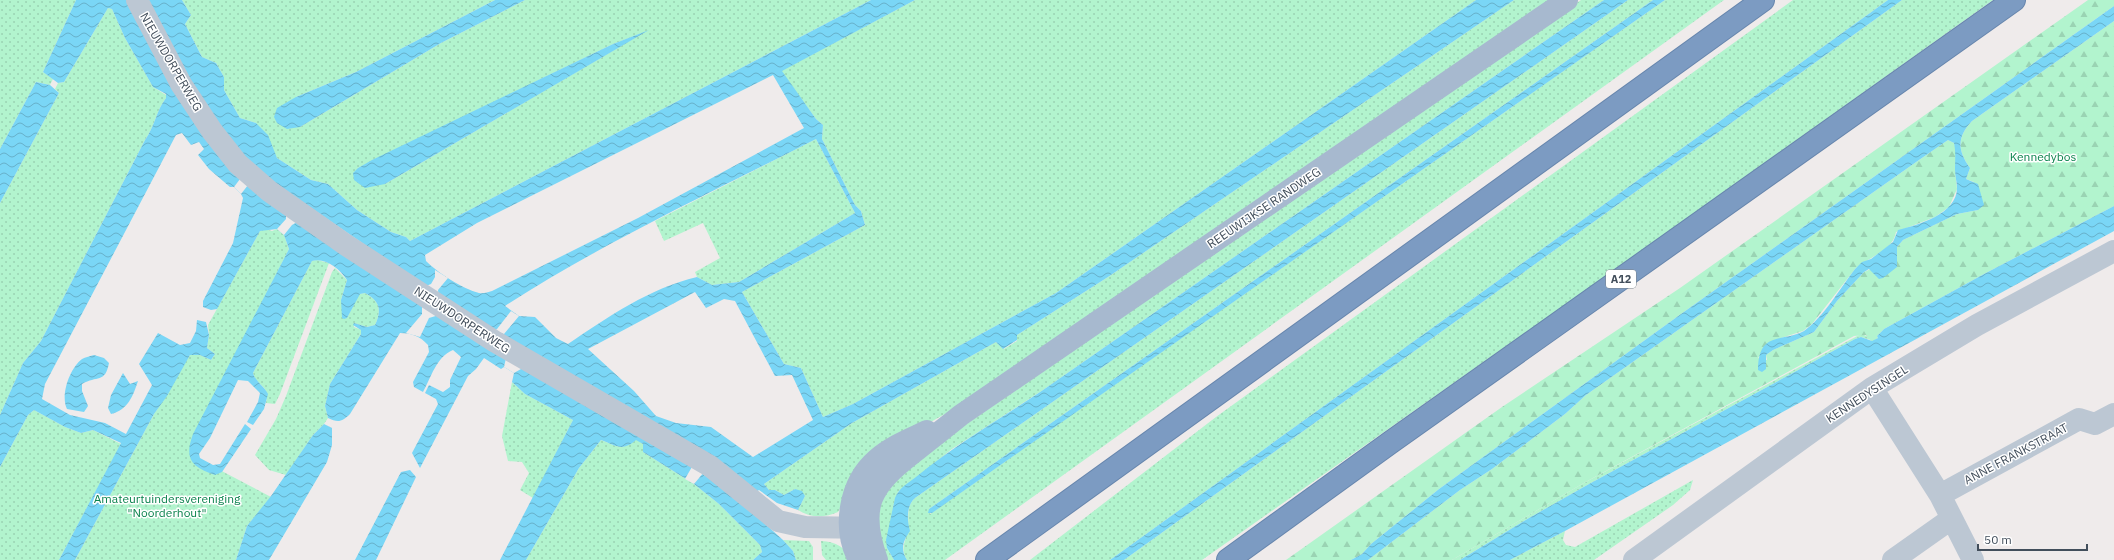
<svg xmlns="http://www.w3.org/2000/svg" width="2114" height="560" font-family="'IBM Plex Sans',sans-serif">
	<defs>
		<pattern id="grass-dots" width="8" height="8" patternUnits="userSpaceOnUse"><rect width="8" height="8" fill="#b2f4ce"/><path d="M2 2h.1M6 6h.1" fill="none" stroke="#9ad3b3" stroke-width="1.8" stroke-linecap="round"/></pattern>
		<pattern id="forest-firs" width="22" height="20" patternUnits="userSpaceOnUse"><rect width="22" height="20" fill="#b2f4ce"/><path d="M5 1l3.5 6h-7zM16 11l3.5 6h-7z" fill="#9ad3b3"/></pattern>
		<pattern id="water-waves" width="16" height="10" patternUnits="userSpaceOnUse"><rect width="16" height="10" fill="#7ad6f6"/><path d="M0 5q4-4 8 0t8 0" fill="none" stroke="#66b0ca"/></pattern>
	</defs>
	<rect width="100%" height="100%" fill="#efebeb"/>
	<!-- grass -->
	<path fill="url(#grass-dots)" fill-rule="evenodd" d="M0,0H76L43,72L53,79L50,85L36,82L0,149Z
		M182,0H495L356,72L296,97L300,127L441,43L525,0H871L410,241L406,237L391,232L357,210L328,184L311,180L277,158L256,123L240,118L224,90V77L216,63L202,57L185,24L191,15ZM645,32L385,184L358,168L613,44Z
		M915,0H1476L1056,293L853,404L823,417L801,368L784,364L742,292L865,225L861,211L855,205L822,139L823,125L816,119L781,71Z
		M1514,0H1551L963,404L875,453L838,512C825,518 810,518 798,510L805,496L795,489L784,495L775,490H769L764,484L852,423L996,342L1004,349L1017,341V335L1108,277Z
		M1581,0H1604L1043,390L952,449L898,492L894,503L887,544V548L894,560H886L874,513L903,468Z
		M1628,0H1653L929,509L930,514L1665,0H1724L945,560H907C899,547 907,541 908,527C909,516 906,506 915,498Z
		M1793,0H1888L1110,560H1030L1216,417Z
		M1902,0H1993L1593,285L1202,560H1124Z
		M108,8L112,9L125,38L153,87L166,95V98C156,111 155,126 145,140L41,341L23,363L0,415V203L59,93L55,89L58,83L64,82Z
		M816,139L855,213L739,282L712,285L697,277L695,272L720,258L703,223L664,241L655,221Z
		M265,229L272,231L277,229L284,235L289,249L232,361L195,457L271,497L247,526L236,560H75L154,414C168,395 177,374 190,355H200L211,360L215,354L207,348L209,335L208,325L260,231Z
		M317,260L329,263L280,394L275,404L266,403C270,383 256,387 253,373L312,261Z
		M335,268L347,280L341,300L347,318L359,294L365,293C380,301 382,310 375,325L367,327L354,323V327L362,330L361,334L330,384L325,406L328,418L324,424L313,435L286,475L269,470L255,455L276,419L286,396L332,272Z
		M1861,334L1869,337L1871,340L1861,337L1855,339L1589,484L1529,518L1460,560H1452L1582,484Z
		M512,382L525,394L573,420L533,498L520,490L529,473L522,462L508,461L502,436Z
		M34,410L65,427L81,433L93,430L121,444L59,560H0V467L28,415Z
		M636,439L643,444V452L694,484L719,504L760,545L762,552L753,560H526L579,468L601,440C617,446 622,452 636,439Z
		M1693,480L1690,490L1673,505L1594,560H1510L1565,531L1563,540L1566,545L1575,547Z
		M783,540L809,541L813,547V560H796L793,551Z
		M821,541C837,542 844,547 853,560H826L822,555Z"/>
	<!-- forest -->
	<path fill="url(#forest-firs)" d="M2088,0H2114V6L1681,314L1439,489L1371,544L1362,554L1351,560H1286L1502,407L1680,288Z
		M2114,21V206L1984,274L1884,329L1877,336L1878,338L1872,342L1866,335L1854,336L1582,484L1452,560H1368L1460,490L1492,469L1565,414L1586,395L1919,160L1948,140L1954,143L1957,153L1955,170L1957,189L1949,207L1935,217L1896,232C1893,251 1868,257 1855,269L1812,324L1803,331L1775,340L1758,358L1767,360L1766,355L1773,350L1814,332L1837,301L1864,272L1896,258L1897,247L1903,240L1957,214L1978,210L1974,182L1966,179L1970,168C1957,150 1957,137 1972,121Z"/>
	<!-- water -->
	<path fill="url(#water-waves)" fill-rule="evenodd" d="M76,0H130L205,135L639,433L729,491L783,540L793,551L796,560H753L762,552L760,545L719,504L694,484L643,452V444L636,440C622,452 617,446 601,440L579,468L526,560H500L573,420L525,394L512,382L514,373L504,367L501,369L484,358L476,369L468,376L420,468L412,453L438,404L436,399L425,393L429,385L443,392L450,387V380L461,357L453,350C436,357 431,378 423,392L414,387L413,382L429,352L428,345C420,336 411,333 400,333L350,414C342,422 338,423 328,418L325,406L330,384L361,334V330L353,325L354,323L367,327L375,325C382,310 380,301 365,293L360,294L347,318L344,319L342,318L341,300L347,280C340,269 325,257 312,261L253,373C255,381 264,386 268,394L264,409L253,425L247,422L258,402L260,393L248,381L238,380L210,438L199,454L200,458L213,465L220,464L245,424L251,429L222,472L215,475C191,467 184,459 193,434L289,249L284,235L277,229L260,231L217,309L211,310L203,307V301L233,243L243,198L241,194L234,187H230L209,169L198,155L204,149L199,142L191,145L182,133L176,135L45,384L42,399L70,415L105,423L126,434L152,385L139,364L158,333L180,345L190,343L196,331L197,320L206,322L209,335L207,348L215,354L211,360L200,355H190L167,396L154,414L75,560H59L121,443L93,430L81,433L65,427L34,410L28,415L0,467V415L23,363L41,341L145,140C155,126 156,111 166,98V94L153,87L125,38L112,9L108,8L64,82L58,83L43,72Z
		M143,0H182L191,15L185,24L202,57L216,63L224,77V90L240,118L256,123L268,135L277,158L311,180L328,184L357,210L391,232L406,237L410,241L871,0H915L782,71L816,119L823,125L822,139L855,205L861,211L865,225L742,292L784,364L801,368L823,417L853,404L1056,293L1476,0H1514L1108,277L1017,335V340L1003,349L996,342L852,423L764,484L769,490H775L784,495L795,489L802,491L805,496L798,510L777,503L759,490L756,492L503,337L276,191L208,118ZM773,75L804,128L638,218L492,291C488,292 483,294 479,293C463,289 438,273 426,261L425,255L477,223ZM816,139L855,213L739,282L712,285L697,277C650,288 608,317 568,344L556,338L535,317L519,316L505,306C604,242 712,192 816,139ZM695,292L706,308L724,299L735,301L775,376L792,375L813,420L753,457L711,427L676,423L656,416L634,391L588,349Z
		M495,0H525L441,43L300,127L287,129L277,123L274,117L277,108L296,97L356,72Z
		M1604,0H1628L915,498C906,506 907,520 910,531C903,541 900,549 907,560H894L887,548L886,540L895,498C899,488 908,483 916,477C956,444 1000,419 1043,390Z
		M1653,0H1665L932,513H928L929,509Z
		M1888,0H1902L1124,560H1110Z
		M2114,6V21L1972,121C1957,137 1957,150 1970,168L1966,179L1978,184L1984,205L1978,210L1957,214L1903,240L1897,247V267L1883,278L1879,279L1869,269L1864,272L1837,301L1814,332L1773,350L1766,355V369L1762,372L1758,370C1758,362 1759,350 1766,344C1776,336 1792,338 1804,331C1823,318 1841,287 1855,269L1862,262L1871,259L1893,242L1898,230C1918,225 1957,214 1957,188C1957,182 1955,176 1955,170C1955,160 1956,153 1954,143L1948,140L1919,160L1586,395L1565,414L1492,469L1460,490L1368,560H1351L1362,554L1371,544L1439,489L1681,314Z
		M649,30L385,184L365,188L354,180L353,173L358,168L372,160L613,44Z
		M36,82L50,85L59,93L0,203V149Z
		M2114,206V231L1565,531L1510,560H1460L1529,518L1589,484L1855,339L1861,337L1872,341L1878,338L1877,336L1884,329L1984,274Z
		M94,355L104,358L109,363C105,384 97,375 82,384V391L88,406L84,412L67,409C60,395 70,368 82,359C85,357 91,356 94,355Z
		M123,373L130,384L138,381C133,396 128,410 111,414L108,408L111,395Z
		M324,424L332,428V445L327,462L269,560H236L247,526L271,496L313,435Z
		M410,470L416,477L376,560H355L401,472Z"/>
	<!-- pier -->
	<path fill="#efebeb" d="M240,179L248,185L241,194L234,187Z
		M286,213L299,221L292,225L284,235L277,229L286,219Z
		M435,270L448,278L438,290L439,299L421,288L431,284L435,277Z
		M422,304L439,315L429,318L420,337L406,333L422,314Z
		M511,311L519,316L504,334L493,331L497,329Z
		M506,358L526,369H521L514,373L504,367Z
		M693,465L704,472L694,484L685,479Z"/>
	<g fill="none" stroke-linecap="round" stroke-linejoin="round">
		<defs>
			<path id="highway" d="M987,560L1763,0
				M1228,560L1391,442L2014,0"/>
		</defs>
		<!-- highway casing -->
		<use href="#highway" stroke="#6786ad" stroke-width="24"/>
		<!-- minor -->
		<path stroke="#bcc7d3" stroke-width="22" d="M137,0L181,84L212,131L238,164L269,191L346,245L494,341L710,466L778,521L805,527L868,528
			M1872,388L1940,495L1973,560
			M1940,495L2079,419L2095,424L2114,414
			M1634,560L1872,388L1977,325L2114,251
			M1893,560L1951,519"/>
		<!-- major -->
		<path stroke="#a7b9cf" stroke-width="22" d="M859,560C842,528 849,483 877,459C892,446 910,439 927,431
			M877,560C858,507 870,486 913,453C929,440 945,428 961,415L1567,0"/>
		<!-- highway -->
		<use href="#highway" stroke="#7c9bc2" stroke-width="22"/>
	</g>
	<g text-anchor="middle" stroke-width="3" stroke-linejoin="round" paint-order="stroke">
		<!-- shield labels -->
		<rect fill="#fff" stroke="#7b838c" stroke-width="1" x="1606" y="270" width="30" height="18" rx="3"/>
		<g font-size="11" font-weight="bold" fill="#424e5b">
			<text x="1621" y="283">A12</text>
		</g>
		<!-- street labels -->
		<g font-size="12" fill="#424e5b" stroke="#fff">
			<text transform="translate(171 62) rotate(60)" y="4">NIEUWDORPERWEG</text>
			<text transform="translate(1264 208) rotate(-34)" y="4">REEUWIJKSE RANDWEG</text>
			<text transform="translate(462 320) rotate(33)" y="4">NIEUWDORPERWEG</text>
			<text transform="translate(1867 394) rotate(-33)" y="4">KENNEDYSINGEL</text>
			<text transform="translate(2016 454) rotate(-28)" y="4">ANNE FRANKSTRAAT</text>
		</g>
		<!-- park labels -->
		<g font-size="12" fill="#0b834d" stroke="#fff">
			<text x="2043" y="161">Kennedybos</text>
			<text x="167" y="503">Amateurtuindersvereniging<tspan x="167" dy="14">"Noorderhout"</tspan></text>
		</g>
	</g>
	<!-- scale -->
	<path d="M1978 544v6h109v-6" fill="none" stroke="#424e5b" stroke-width="2"/>
	<text x="1984" y="544" font-size="12" fill="#424e5b" stroke="#ffffff" stroke-width="3" paint-order="stroke">50 m</text>
</svg>
